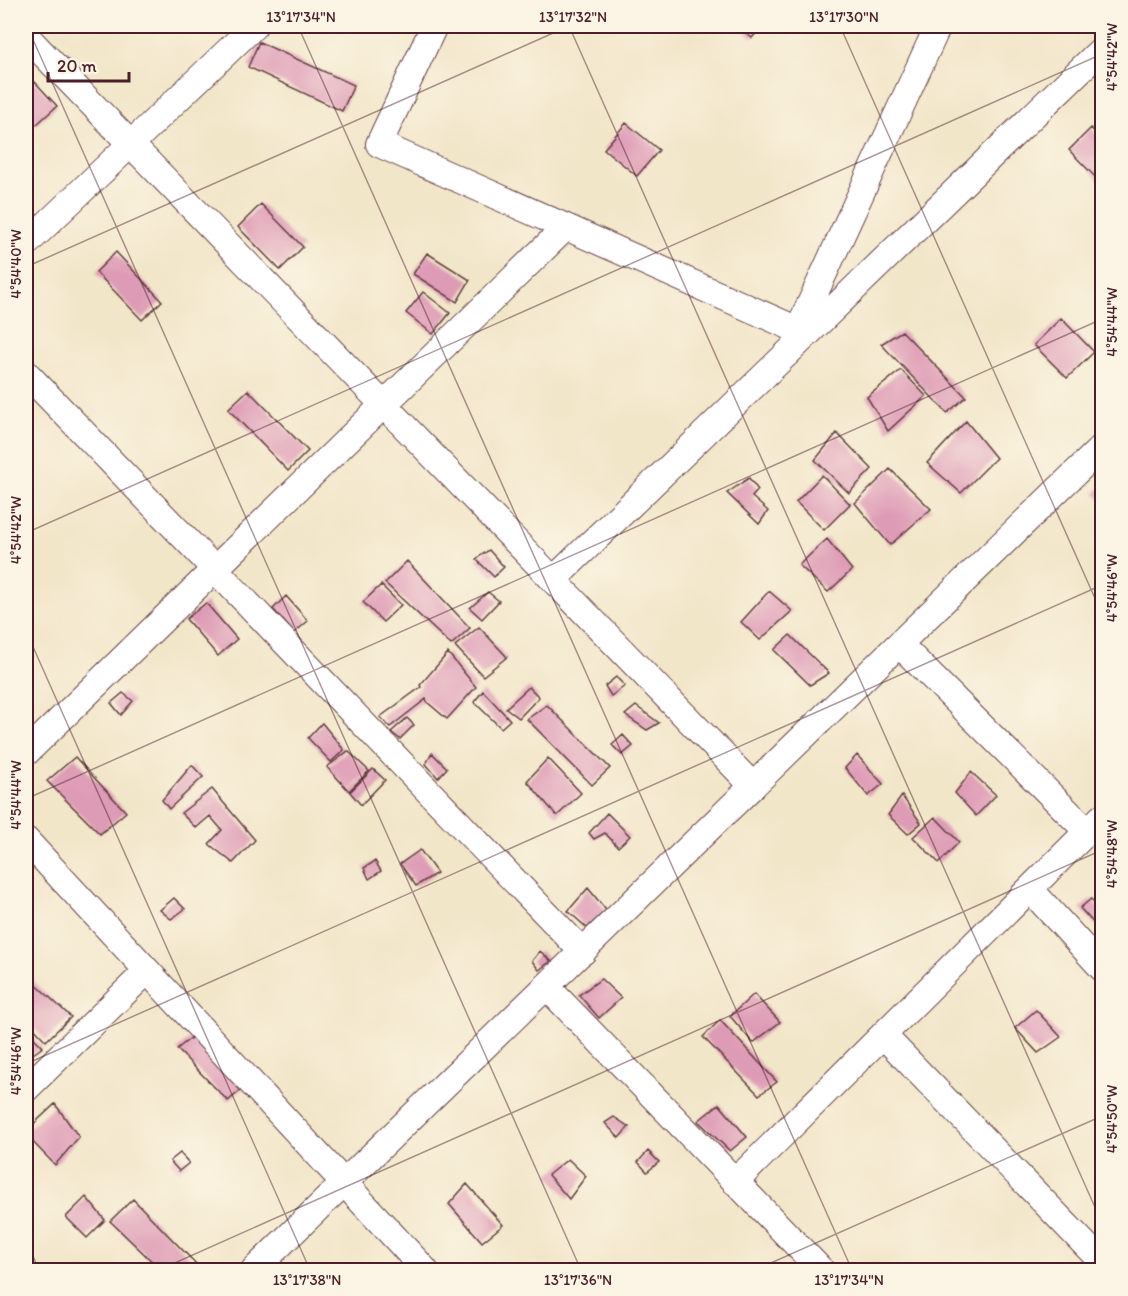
<svg xmlns="http://www.w3.org/2000/svg" width="1128" height="1296" font-family="Itim,sans-serif">
	<rect width="100%" height="100%" fill="#fcf5e5"/>
	<filter id="ink" filterUnits="userSpaceOnUse"><feTurbulence type="fractalNoise" baseFrequency=".0167" numOctaves="2"/><feDisplacementMap in="SourceGraphic" scale="12" xChannelSelector="R" yChannelSelector="G"/><feConvolveMatrix kernelMatrix="1 2 1 2 8 2 1 2 1" color-interpolation-filters="sRGB"/></filter>
	<filter id="wash" filterUnits="userSpaceOnUse"><feTurbulence type="fractalNoise" baseFrequency=".008" numOctaves="4" result="noise"/><feDisplacementMap in="SourceGraphic" scale="24" xChannelSelector="R" yChannelSelector="G"/><feGaussianBlur stdDeviation="1.35" result="paint"/><feColorMatrix in="noise" values="0 0 0 0 0 0 0 0 0 0 0 0 0 0 0 0 0 1.4 0 .05"/><feComposite in="paint" operator="in"/></filter>
	<g filter="url(#wash)">
		<rect width="100%" height="100%" fill="#f2e6c9"/>
		<g id="blocks">
			<!-- building -->
			<path fill="#de9bb5" d="M737,26H762L752,38Z
				M259,42L354,85L342,111L248,67Z
				M35,82L57,106L36,125L26,113V90Z
				M626,123L659,150L637,176L604,149Z
				M1091,128L1102,140V184L1069,150Z
				M261,204L303,247L280,270L238,227Z
				M116,252L162,301L142,320L96,272Z
				M427,253L470,280L457,302L413,274Z
				M423,292L450,313L433,334L406,313Z
				M1061,318L1094,352L1067,378L1034,345Z
				M902,331L966,397L947,413L881,344Z
				M901,370L926,396L888,431L867,397Z
				M248,390L308,451L288,471L228,409Z
				M966,421L996,458L961,493L927,463Z
				M837,433L872,469L849,493L815,460Z
				M890,469L931,509L890,545L855,503Z
				M822,475L850,504L824,530L796,502Z
				M749,478L758,490L752,497L768,511L759,524L727,493Z
				M1102,486V500L1094,494Z
				M827,539L852,570L828,592L799,565Z
				M489,550L504,567L494,577L476,559Z
				M407,561L470,628L451,645L385,583Z
				M381,585L401,605L383,622L363,602Z
				M769,591L792,611L760,640L741,622Z
				M488,592L499,601L482,619L470,608Z
				M286,596L308,621L294,633L273,609Z
				M206,603L237,639L218,656L186,619Z
				M479,627L507,657L483,676L455,646Z
				M790,635L829,673L810,685L774,650Z
				M448,653L476,687L447,719L427,702L426,699L390,727L380,717L421,687L420,685Z
				M616,677L625,686L611,696L605,686Z
				M529,687L539,697L519,718L506,708Z
				M483,691L510,720L501,728L474,702Z
				M123,693L133,701L121,715L111,703Z
				M547,705L610,768L592,785L527,719Z
				M636,706L659,723L647,730L625,715Z
				M407,718L414,725L400,739L391,732Z
				M322,723L344,750L331,762L308,738Z
				M623,735L633,746L622,755L612,745Z
				M348,751L369,771L349,791L327,767Z
				M432,753L447,768L438,778L426,764Z
				M857,755L883,784L868,796L845,768Z
				M75,757L126,812L100,834L47,781Z
				M548,758L581,793L557,816L527,781Z
				M192,765L203,777L169,809L162,800Z
				M373,769L385,780L361,805L350,792Z
				M971,772L996,795L976,816L955,793Z
				M212,789L255,840L233,863L209,844L222,830L210,816L196,828L181,813Z
				M902,796L921,823L908,834L888,815Z
				M607,813L630,836L618,847L605,833L594,839L589,833Z
				M935,817L959,842L939,863L913,837Z
				M420,850L437,873L416,886L400,864Z
				M375,861L381,871L369,879L364,868Z
				M588,888L606,910L587,928L568,911Z
				M174,898L185,909L171,919L160,910Z
				M1091,899L1102,910V927L1099,929L1080,908Z
				M540,951L551,961L539,970L532,961Z
				M601,979L621,998L599,1018L579,995Z
				M31,980L71,1017L46,1041L26,1020V985Z
				M754,994L780,1022L753,1043L730,1016Z
				M1036,1010L1061,1037L1038,1053L1015,1028Z
				M720,1020L777,1082L759,1095L703,1037Z
				M197,1033L247,1085L228,1101L177,1049Z
				M33,1037L43,1047L30,1056L26,1051V1042Z
				M55,1104L79,1137L55,1165L26,1135V1131Z
				M719,1104L747,1137L730,1151L698,1121Z
				M614,1117L629,1127L619,1138L605,1123Z
				M648,1151L659,1162L647,1172L638,1162Z
				M180,1153L189,1163L179,1171L170,1161Z
				M568,1159L586,1176L569,1199L548,1175Z
				M467,1184L503,1225L482,1242L449,1204Z
				M86,1197L105,1220L87,1238L66,1217Z
				M133,1199L202,1270H161L110,1221Z"/>
		</g>
	</g>
	<g filter="url(#ink)">
		<use href="#blocks" fill-opacity="0" stroke="#633d43" stroke-width="1.5"/>
		<g fill="none" stroke-linecap="round" stroke-linejoin="round">
			<defs>
				<path id="street" d="M434,26L379,144L798,330L938,26
					M26,36L753,786
					M26,244L254,26
					M26,373L583,952
					M553,580L1102,49
					M899,644L1088,832
					M26,753L566,227
					M26,840L425,1270
					M1030,889L1102,968
					M547,987L821,1270
					M883,1035L1102,1262
					M26,1089L147,971
					M735,1182L1102,817
					M254,1270L1102,447"/>
			</defs>
			<!-- street casing -->
			<use href="#street" stroke="#633d43" stroke-width="28"/>
			<!-- street -->
			<use href="#street" stroke="#fff" stroke-width="26"/>
		</g>
	</g>
	<!-- ticks -->
	<path fill="none" stroke="#4a1f2b" stroke-width="1.5" stroke-opacity="0.45" d="M27,26L581,1270M298,26L852,1270M569,26L1102,1223M840,26L1102,614M26,267L569,26M26,533L1102,54M26,631L310,1270M26,799L1102,319M26,1064L1102,585M26,1240L39,1270M159,1270L1102,850M755,1270L1102,1116"/>
	<!-- margin -->
	<rect width="1128" height="1296" fill="none" stroke="#fcf5e5" stroke-width="66"/>
	<!-- scale -->
	<path d="M48 72v9h81v-9" fill="none" stroke="#4a1f2b" stroke-width="3"/>
	<text x="57" y="72" font-size="18" fill="#4a1f2b" stroke="#fcf5e5" stroke-width="4.5" paint-order="stroke">20 m</text>
	<rect x="33" y="33" width="1062" height="1230" fill="none" stroke="#4a1f2b" stroke-width="2"/>
	<g font-size="15" text-anchor="middle" fill="#4a1f2b">
		<text x="301" y="22">13°17'34"N</text>
		<text x="573" y="22">13°17'32"N</text>
		<text x="844" y="22">13°17'30"N</text>
		<text transform="translate(1112 57) rotate(-90)" y="5">4°54'42"W</text>
		<text transform="translate(16 264) rotate(-90)" y="5">4°54'40"W</text>
		<text transform="translate(1112 322) rotate(-90)" y="5">4°54'44"W</text>
		<text transform="translate(16 530) rotate(-90)" y="5">4°54'42"W</text>
		<text transform="translate(1112 588) rotate(-90)" y="5">4°54'46"W</text>
		<text transform="translate(16 795) rotate(-90)" y="5">4°54'44"W</text>
		<text transform="translate(1112 854) rotate(-90)" y="5">4°54'48"W</text>
		<text transform="translate(16 1061) rotate(-90)" y="5">4°54'46"W</text>
		<text transform="translate(1112 1119) rotate(-90)" y="5">4°54'50"W</text>
		<text x="307" y="1285">13°17'38"N</text>
		<text x="578" y="1285">13°17'36"N</text>
		<text x="849" y="1285">13°17'34"N</text>
	</g>
</svg>
